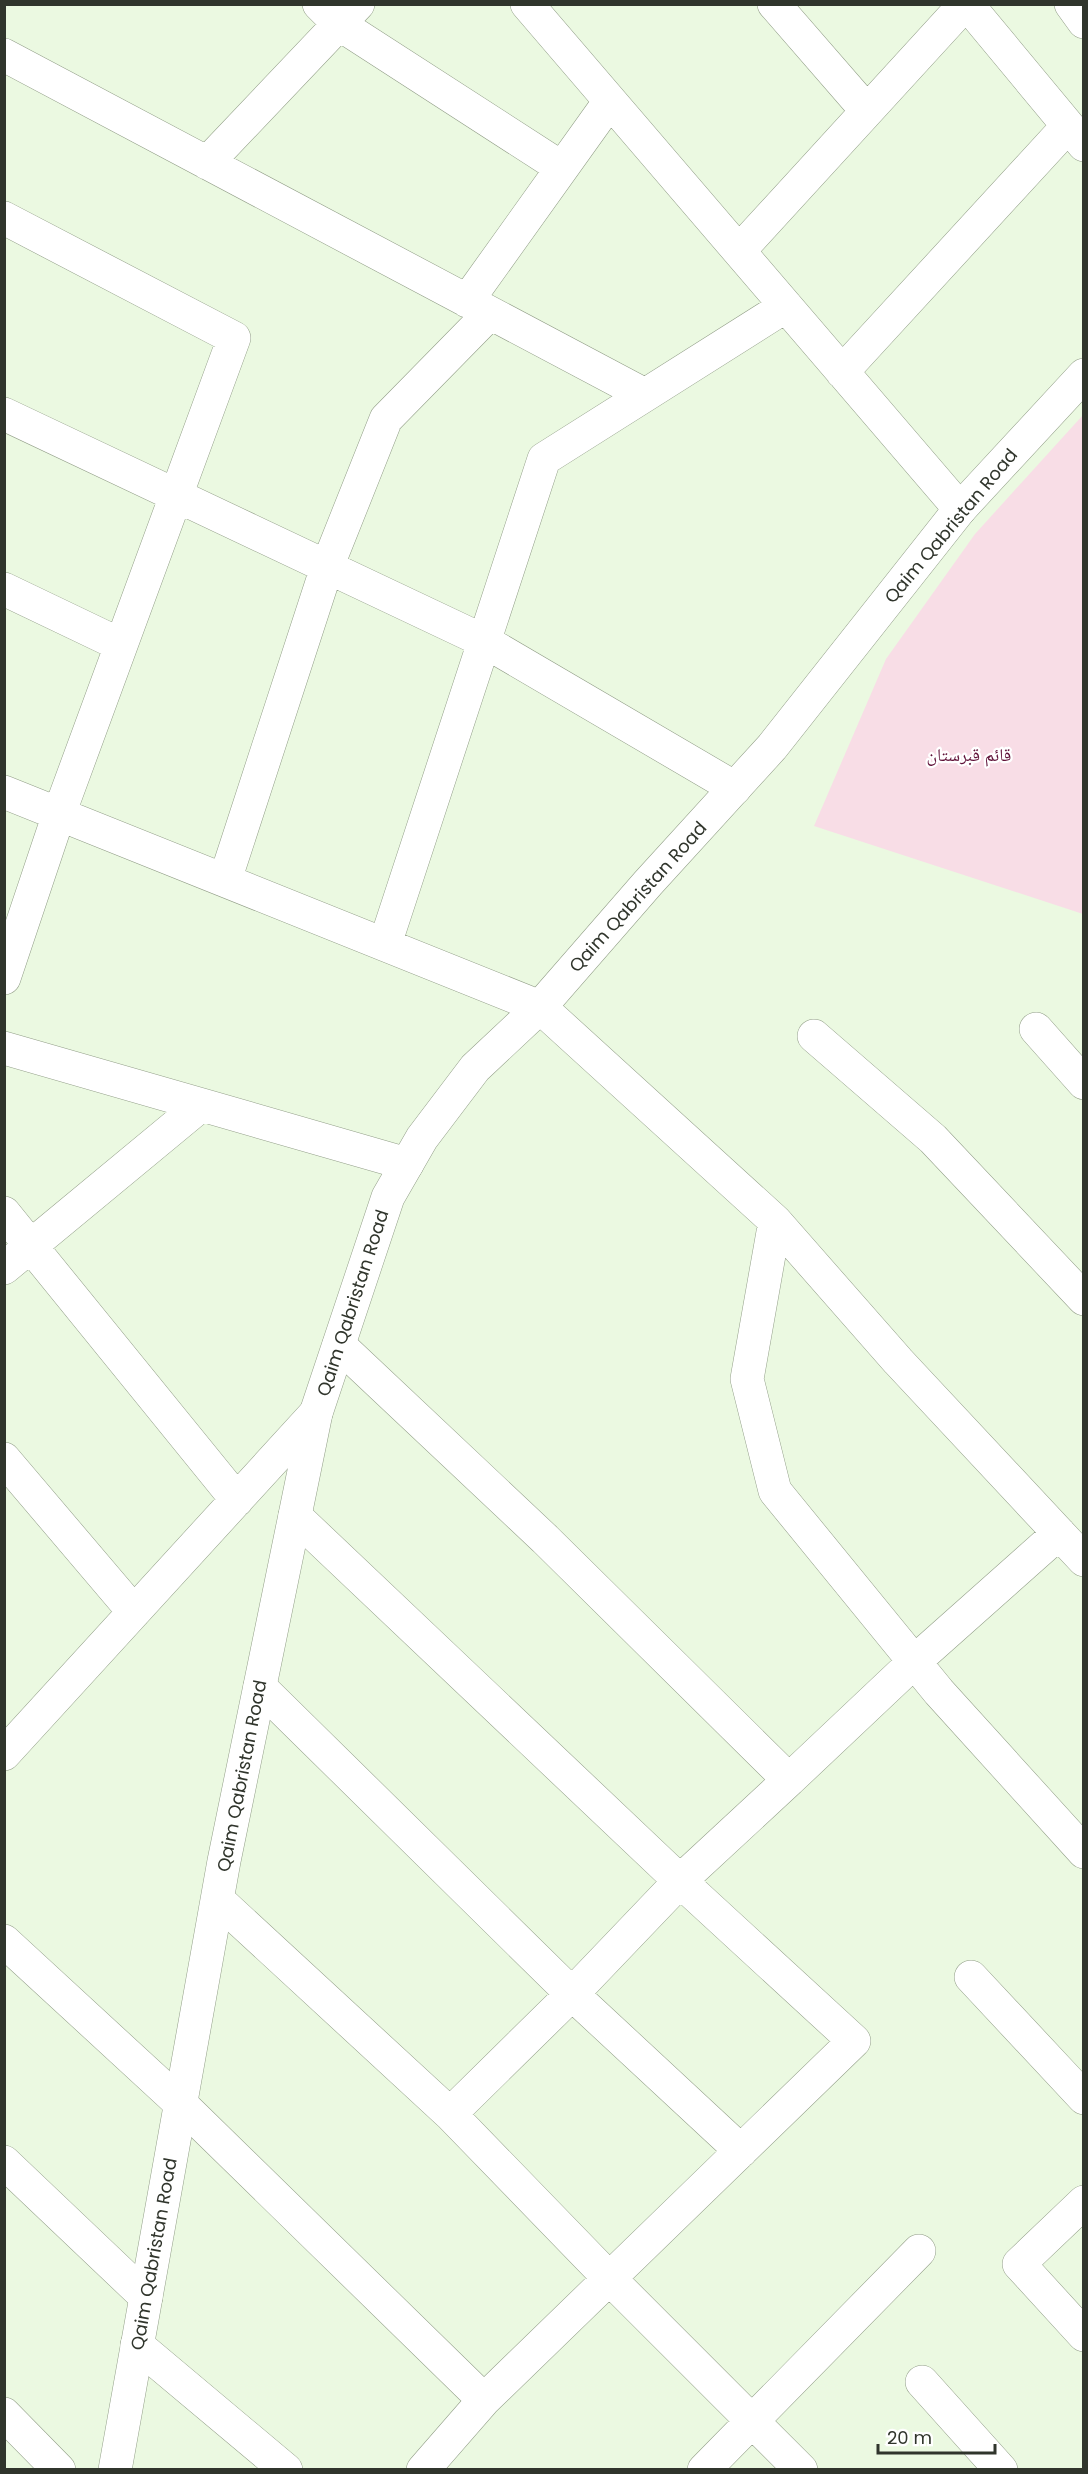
<svg xmlns="http://www.w3.org/2000/svg" width="1088" height="2474" font-family="Poppins,'Noto Naskh Arabic',sans-serif">
	<rect width="100%" height="100%" fill="#ebf9e1"/>
	<!-- green -->
	<path fill="#f8dde6" d="M1083,415V914L814,826L886,659L975,534Z"/>
	<g fill="none" stroke-linecap="round" stroke-linejoin="round">
		<defs>
			<path id="minor" d="M319,4L339,24L562,168
				M527,4L960,509
				M774,4L867,111
				M967,4L1084,145
				M1071,4L1084,22
				M4,55L645,395
				M207,163L358,4
				M4,218L234,338L59,814L4,978
				M739,251L965,4
				M467,301L610,101
				M842,372L1068,126
				M4,414L484,641L735,788
				M4,589L121,645
				M4,792L540,1007L775,1221L898,1361L1084,1560
				M225,880L327,567L386,419L490,313
				M385,944L544,459L786,306
				M1036,1029L1084,1083
				M814,1036L933,1139L1084,1299
				M4,1048L407,1164
				M4,1213L237,1500
				M775,1221L747,1379L775,1491L939,1692L1084,1852
				M4,1268L201,1105
				M339,1345L545,1539L789,1780L680,1881L572,1994L450,2114
				M4,1459L134,1612
				M295,1516L680,1881L854,2041L484,2400L423,2470
				M260,1687L572,1994L741,2151
				M4,1754L316,1413
				M789,1780L914,1662L1059,1533
				M218,1900L450,2114L609,2278L801,2470
				M4,1941L181,2104L484,2400
				M971,1977L1084,2098
				M4,2162L146,2297
				M1084,2202L1019,2264L1084,2335
				M137,2345L286,2470
				M922,2382L1001,2470
				M4,2414L59,2470
				M704,2470L919,2251"/>
			<path id="tertiary" d="M115,2470L224,1861L316,1413L388,1197L422,1138L475,1068L540,1007L648,883L772,747L960,509L1084,375"/>
		</defs>
		<!-- minor casing -->
		<use href="#minor" stroke="#929e88" stroke-width="34"/>
		<!-- tertiary casing -->
		<use href="#tertiary" stroke="#929e88" stroke-width="34"/>
		<!-- minor -->
		<use href="#minor" stroke="#fff" stroke-width="33"/>
		<!-- tertiary -->
		<use href="#tertiary" stroke="#fff" stroke-width="33"/>
	</g>
	<g text-anchor="middle" stroke-width="4.5" stroke-linejoin="round" paint-order="stroke">
		<!-- street labels -->
		<g font-size="18" fill="#30352c" stroke="#fff">
			<text transform="translate(951 526) rotate(-50)" y="6">Qaim Qabristan Road</text>
			<text transform="translate(638 897) rotate(-48)" y="6">Qaim Qabristan Road</text>
			<text transform="translate(353 1303) rotate(-72)" y="6">Qaim Qabristan Road</text>
			<text transform="translate(242 1776) rotate(-79)" y="6">Qaim Qabristan Road</text>
			<text transform="translate(154 2254) rotate(-80)" y="6">Qaim Qabristan Road</text>
		</g>
		<!-- park labels -->
		<g font-size="18" fill="#5f1138" stroke="#fff">
			<text x="969" y="761">قائم قبرستان</text>
		</g>
	</g>
	<!-- border -->
	<rect width="1088" height="2474" fill="none" stroke="#30352c" stroke-width="12"/>
	<!-- scale -->
	<path d="M878 2444v9h117v-9" fill="none" stroke="#30352c" stroke-width="3"/>
	<text x="887" y="2444" font-size="18" fill="#30352c" stroke="#ffffff" stroke-width="4.5" paint-order="stroke">20 m</text>
</svg>
